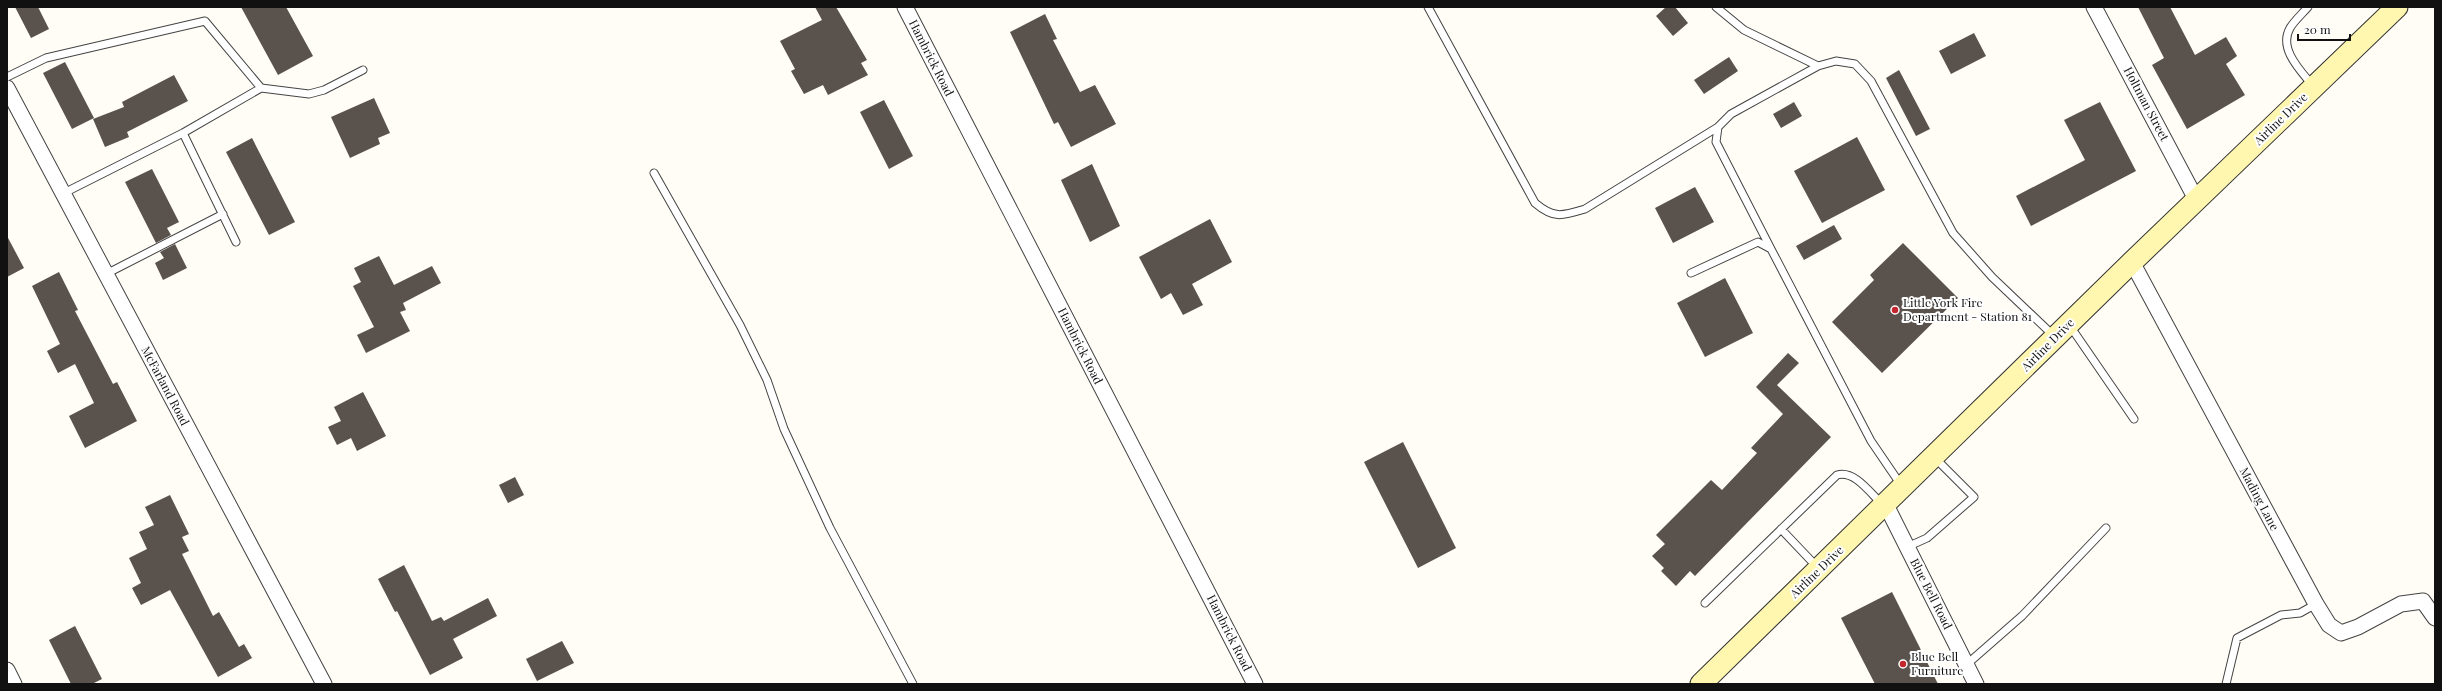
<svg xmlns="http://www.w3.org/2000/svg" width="2442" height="691" font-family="'Playfair Display',serif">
	<rect width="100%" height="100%" fill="#fffdf5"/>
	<!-- building -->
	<path fill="#5a524d" d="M15,7H38L49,29L31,38Z
		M241,7H286L313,56L278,75Z
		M815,7H836L867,60L861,63L868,75L828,95L823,85L804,94L791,71L795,69L780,41L822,20Z
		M1666,7H1675L1688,23L1673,36L1656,16Z
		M2138,7H2170L2195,55L2226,37L2237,56L2226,64L2245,95L2187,129L2152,65L2164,58Z
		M1045,14L1057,39L1053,40L1080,92L1095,85L1116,124L1071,147L1058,122L1054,124L1010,32Z
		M1974,33L1986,56L1951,74L1939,51Z
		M1729,57L1738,71L1704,94L1694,80Z
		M65,62L94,118L72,129L43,73Z
		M1899,70L1930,129L1916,136L1886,78Z
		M174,75L188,101L127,132L129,137L105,147L93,119L124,107L122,102Z
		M374,98L390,133L378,138L380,144L350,158L331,117Z
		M884,100L913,156L889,169L860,112Z
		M1794,102L1802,116L1781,128L1773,114Z
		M2100,102L2136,171L2031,226L2016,196L2085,160L2064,120Z
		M1857,137L1885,190L1822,223L1794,171Z
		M252,138L295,222L269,235L226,152Z
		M1092,164L1120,226L1090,242L1061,180Z
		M152,169L179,222L167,228L171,235L156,243L125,182Z
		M1695,187L1714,222L1673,243L1655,208Z
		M1210,219L1232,262L1192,284L1203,305L1183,315L1171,293L1161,299L1139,257Z
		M1834,225L1842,239L1804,260L1796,246Z
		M7,236L24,268L7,277Z
		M1903,243L1958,298L1882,373L1832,322L1874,280L1870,275Z
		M175,244L187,268L163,280L155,263L164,258L160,252Z
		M379,256L394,285L432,266L441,283L403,303L406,310L400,312L410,331L366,353L357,335L374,327L353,286L361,282L354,268Z
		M59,272L78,310L75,311L113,384L117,382L137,421L85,448L69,416L94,403L75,364L58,373L47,351L60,344L32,286Z
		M1725,278L1753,333L1705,357L1677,303Z
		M1788,353L1799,363L1777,385L1831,437L1695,576L1690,571L1676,586L1661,571L1664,568L1652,556L1665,544L1656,535L1711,480L1722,490L1757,453L1751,448L1783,414L1756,387Z
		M363,392L386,436L357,451L351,438L337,445L328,427L341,421L334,407Z
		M1403,442L1456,548L1418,568L1364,462Z
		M515,477L524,495L508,503L499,485Z
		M170,495L189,534L182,537L189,551L182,554L213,616L219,612L239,647L244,644L252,658L218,677L170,590L141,605L132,588L141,583L129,558L147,549L139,532L154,525L145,507Z
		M404,565L432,621L441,617L444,621L488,598L497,616L453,639L463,658L430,675L397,611L395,612L378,579Z
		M1892,592L1938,684H1875L1841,618Z
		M75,626L102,679L92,684H71L49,640Z
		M562,641L574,663L537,681L526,659Z"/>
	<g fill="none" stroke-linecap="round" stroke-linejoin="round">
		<defs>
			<path id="service" d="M1428,7L1535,203C1554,219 1562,216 1585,209L1718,127
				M1716,7L1744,30L1818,66
				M2308,7C2302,14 2294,21 2290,28C2278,49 2301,71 2313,86
				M7,77L46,58L205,21L261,88L309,94L324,90L363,70
				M183,133L236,242
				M654,173L740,325L767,380L784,429L830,528L913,684
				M64,193L183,133L261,88
				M1771,249L1716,142L1718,127L1731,114L1818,66L1836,61L1855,64L1871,81L1953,233L1992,277L2054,336
				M1691,273L1758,242L1771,249L1871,441L1901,485
				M106,274L223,214
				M2070,326L2134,419
				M1781,529L1818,568
				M1907,547L1927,538L1974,497L1935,458
				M1705,603L1837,475C1855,470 1870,493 1883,505
				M1966,665L2022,616L2106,528
				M2226,684L2237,638L2281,615L2300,613L2316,604"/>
			<path id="minor" d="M905,7L1255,684
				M2094,7L2197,201
				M7,88L324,684
				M2132,262L2316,604L2329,625L2341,633L2358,627L2401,604L2423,601L2435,618
				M1886,505L1976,684
				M7,670L14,684"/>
			<path id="secondary" d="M1701,684L2132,262L2397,7"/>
		</defs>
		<!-- service casing -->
		<use href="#service" stroke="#444" stroke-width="9"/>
		<!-- minor casing -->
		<use href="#minor" stroke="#444" stroke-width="17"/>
		<!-- secondary casing -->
		<use href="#secondary" stroke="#333" stroke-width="23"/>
		<!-- service -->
		<use href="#service" stroke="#fff" stroke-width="7"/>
		<!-- minor -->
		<use href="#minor" stroke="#fff" stroke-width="15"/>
		<!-- secondary -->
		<use href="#secondary" stroke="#fff6b0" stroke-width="21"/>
	</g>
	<!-- markers -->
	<g fill="#c4262e" stroke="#fff" stroke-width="1.5">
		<circle cx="1895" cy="310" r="4"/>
		<circle cx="1903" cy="664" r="4"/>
	</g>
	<g text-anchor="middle" stroke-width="4" stroke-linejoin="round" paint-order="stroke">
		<!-- street labels -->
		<g font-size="12" fill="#111" stroke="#fff">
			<text transform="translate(931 58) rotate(63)" y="4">Hambrick Road</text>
			<text transform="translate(2146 104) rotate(62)" y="4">Holtman Street</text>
			<text transform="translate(2281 119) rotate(-44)" y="4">Airline Drive</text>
			<text transform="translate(2048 345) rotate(-45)" y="4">Airline Drive</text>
			<text transform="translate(1080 346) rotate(63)" y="4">Hambrick Road</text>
			<text transform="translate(165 386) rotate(62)" y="4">McFarland Road</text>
			<text transform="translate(2259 499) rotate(62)" y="4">Mading Lane</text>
			<text transform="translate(1817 572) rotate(-44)" y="4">Airline Drive</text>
			<text transform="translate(1931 594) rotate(63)" y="4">Blue Bell Road</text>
			<text transform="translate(1229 633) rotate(63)" y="4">Hambrick Road</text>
		</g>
		<!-- poi labels -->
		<g font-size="12" fill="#111" stroke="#fff" text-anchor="start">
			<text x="1903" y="307">Little York Fire<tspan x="1903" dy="14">Department - Station 81</tspan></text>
			<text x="1911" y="661">Blue Bell<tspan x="1911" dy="14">Furniture</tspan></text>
		</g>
	</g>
	<!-- border -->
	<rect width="2442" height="691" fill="none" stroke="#111111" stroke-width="16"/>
	<!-- scale -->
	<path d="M2298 34v6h52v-6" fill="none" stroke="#111111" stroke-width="2"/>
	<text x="2304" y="34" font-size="12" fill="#111111" stroke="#ffffff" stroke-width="3" paint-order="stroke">20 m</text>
</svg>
